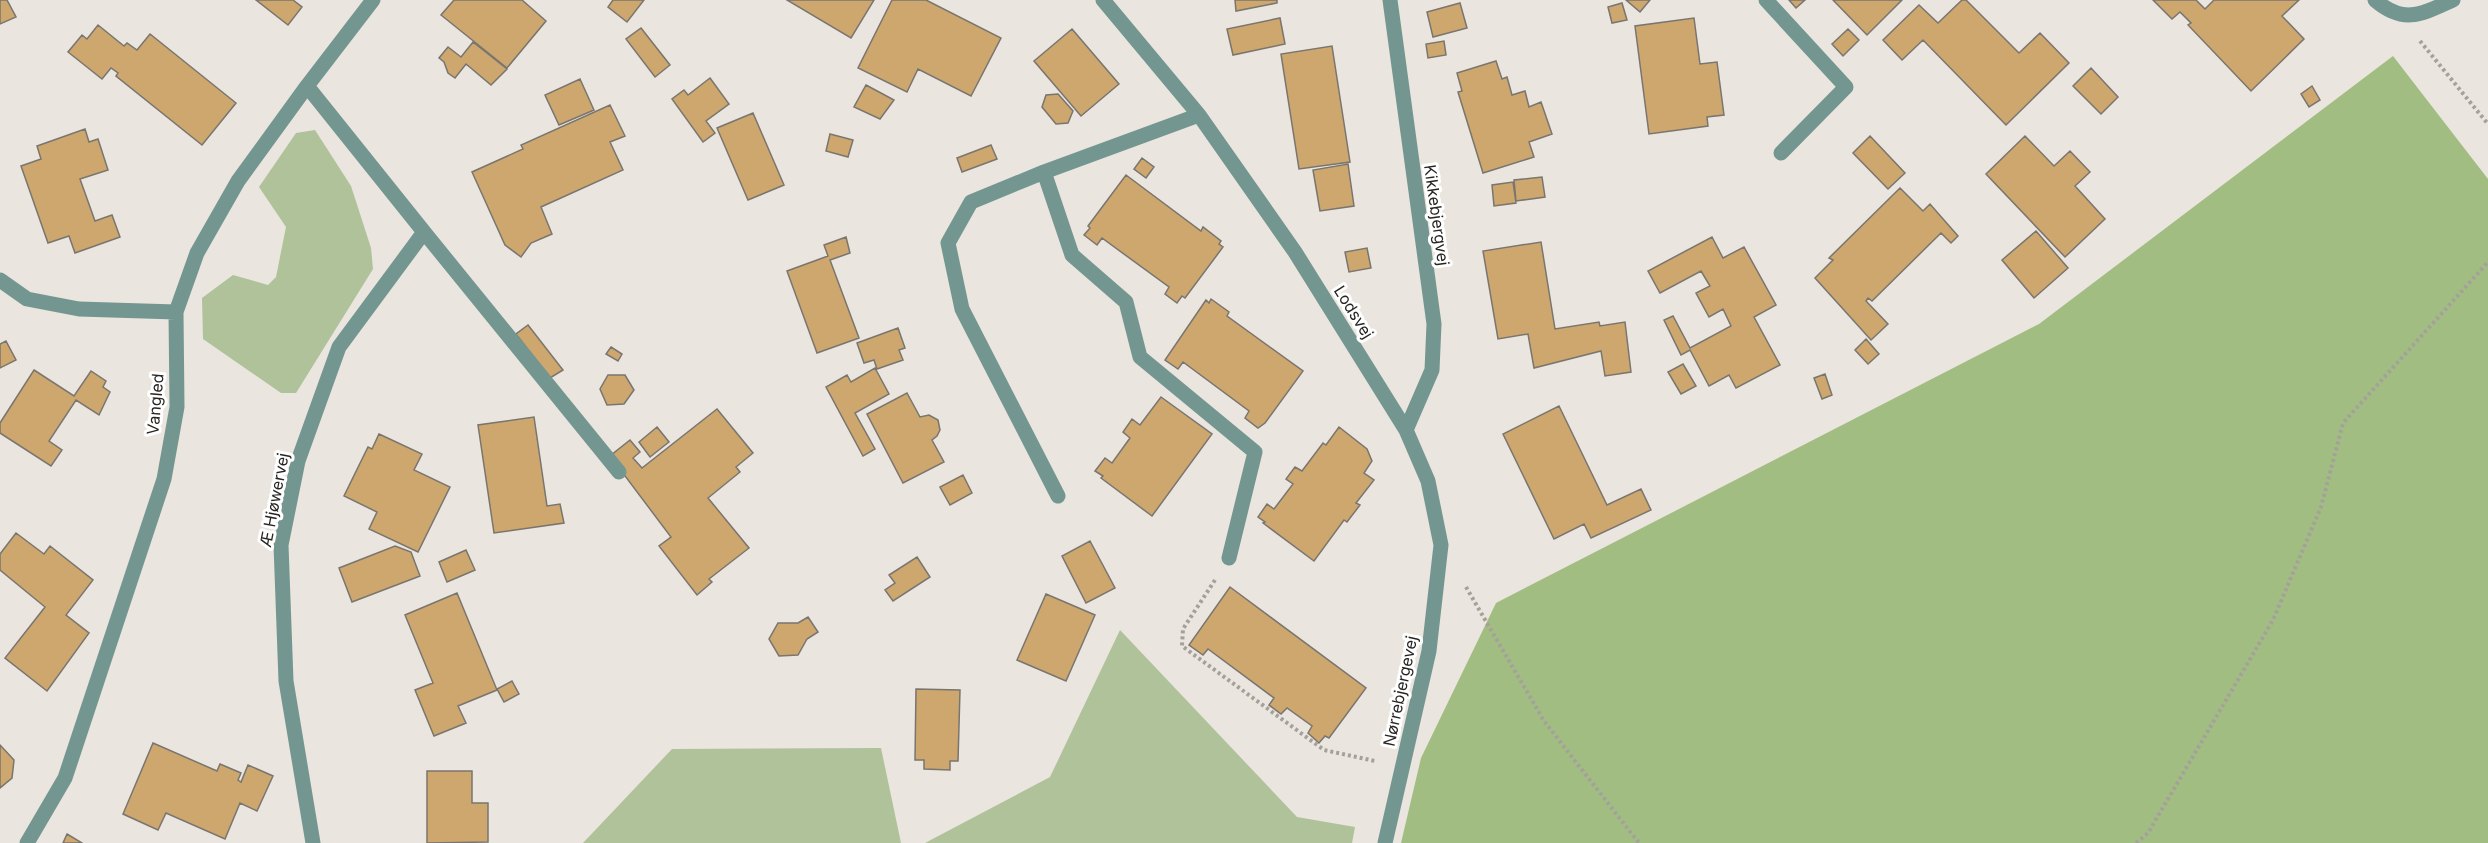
<svg xmlns="http://www.w3.org/2000/svg" width="2488" height="843" font-family="Inter,sans-serif">
	<rect width="100%" height="100%" fill="#eae5de"/>
	<!-- green -->
	<path fill="#afc29a" d="M315,130L351,186L371,248L373,269L296,393H281L203,339L202,298L233,275L268,285L276,277L286,227L259,187L296,133Z
		M1120,630L1297,817L1355,827L1352,843H925L1050,777Z
		M881,748L901,843H583L672,749Z"/>
	<!-- forest -->
	<path fill="#a2bd81" d="M2393,56L2488,179V843H1401L1421,758L1496,603L2039,324Z"/>
	<!-- building -->
	<path fill="#cda76d" stroke="#79756f" stroke-width="1.5" d="M0,0H7L16,17L0,24Z
		M256,0H293L302,7L288,25Z
		M454,0H522L546,21L507,68L441,15Z
		M613,0H644L627,22L608,7Z
		M787,0H874L851,38Z
		M892,0H926L1001,38L971,96L918,69L907,92L858,68Z
		M1235,0H1277V3L1236,11Z
		M1626,0H1650L1640,12Z
		M1789,0H1805L1796,8Z
		M1833,0H1902L1867,35Z
		M1962,0H1966L2019,53L2040,33L2069,63L2006,125L1923,40L1902,60L1883,40L1919,5L1938,23Z
		M2153,0H2196L2205,9L2214,0H2299L2282,16L2304,39L2251,91L2188,25L2191,23L2180,12L2172,19Z
		M1460,3L1467,28L1433,37L1427,12Z
		M1622,3L1627,20L1612,23L1608,7Z
		M1280,18L1285,44L1233,55L1227,29Z
		M1694,18L1700,64L1717,62L1724,115L1707,117L1708,126L1649,134L1635,26Z
		M98,25L124,46L127,43L137,50L150,34L236,103L202,145L116,76L118,73L111,68L102,79L68,52L82,35L87,39Z
		M641,28L670,65L655,77L626,39Z
		M1072,29L1119,84L1081,116L1034,61Z
		M1848,29L1859,40L1843,56L1832,44Z
		M1444,41L1446,55L1428,58L1426,44Z
		M473,42L507,69L491,85L466,64L455,78L448,73L444,62L439,58L448,47L461,57Z
		M1332,46L1350,162L1299,169L1281,54Z
		M1496,61L1502,79L1507,77L1512,95L1525,91L1529,107L1541,102L1552,134L1529,142L1534,157L1483,173L1458,92L1462,91L1457,73Z
		M2091,68L2118,97L2101,114L2073,86Z
		M710,78L729,104L706,121L715,133L703,142L672,99L684,90L688,95Z
		M580,79L594,110L559,125L545,95Z
		M866,85L894,100L880,119L854,107Z
		M2312,86L2320,100L2309,107L2301,94Z
		M1058,94L1073,111L1068,123L1056,124L1042,107L1046,95Z
		M610,105L625,136L610,142L623,170L541,207L552,234L531,243L521,257L505,245L472,172L523,149L521,145Z
		M753,113L784,185L748,200L717,128Z
		M85,129L89,142L98,139L108,170L80,179L95,221L112,215L120,237L75,253L69,236L48,243L21,166L41,159L37,146Z
		M830,134L853,140L848,157L826,151Z
		M1870,136L1905,173L1888,189L1853,153Z
		M2025,136L2054,166L2070,151L2090,172L2075,186L2105,219L2065,257L1986,174Z
		M991,145L997,159L962,172L957,158Z
		M1142,158L1154,167L1146,178L1134,169Z
		M1348,164L1354,206L1320,211L1313,170Z
		M1126,175L1201,231L1203,227L1221,241L1219,244L1223,247L1185,298L1182,296L1177,303L1165,294L1169,287L1102,238L1097,245L1084,235L1090,228L1088,226Z
		M1542,177L1545,197L1516,201L1514,180Z
		M1513,182L1516,203L1494,206L1492,185Z
		M1900,188L1923,211L1930,204L1958,236L1951,243L1941,233L1872,301L1868,298L1866,301L1888,324L1871,340L1815,278L1833,260L1829,258Z
		M2036,231L2068,268L2034,298L2002,260Z
		M846,237L850,253L830,260L859,338L817,353L787,271L828,256L824,245Z
		M1712,237L1723,258L1744,247L1776,305L1754,317L1780,365L1736,388L1729,375L1709,386L1690,350L1681,355L1664,320L1673,316L1690,348L1731,326L1723,309L1709,317L1696,293L1710,286L1701,271L1660,293L1648,271Z
		M1541,242L1555,329L1599,322L1600,326L1625,322L1631,372L1605,376L1601,351L1534,368L1528,334L1498,339L1483,251Z
		M1367,248L1371,268L1349,272L1345,252Z
		M1211,299L1229,312L1227,316L1303,371L1265,423L1258,428L1245,418L1249,411L1183,362L1178,369L1165,360L1206,300L1209,303Z
		M528,325L563,370L550,378L516,334Z
		M898,328L905,348L899,350L903,360L877,369L874,360L864,363L857,343Z
		M1866,339L1879,354L1868,364L1855,350Z
		M6,341L16,360L0,368V344Z
		M611,347L622,354L618,361L606,354Z
		M1683,364L1696,386L1681,394L1668,372Z
		M875,368L889,394L855,413L875,449L863,456L826,387L847,375L851,382Z
		M34,370L74,396L91,371L106,381L103,387L110,392L99,415L76,400L49,441L62,450L51,466L0,433V423Z
		M1825,374L1832,395L1822,399L1814,378Z
		M608,375H625L634,390L624,404L607,405L600,389Z
		M907,393L920,417L929,415L938,420L940,430L937,436L932,440L944,462L903,483L867,414Z
		M1161,397L1212,434L1152,516L1101,478L1103,476L1095,471L1105,458L1112,463L1130,438L1123,432L1132,419L1140,425Z
		M1559,406L1607,505L1641,489L1651,510L1591,538L1584,524L1554,539L1503,434Z
		M717,409L753,453L736,467L740,472L708,498L749,548L709,579L712,582L697,595L659,546L671,537L610,456L630,440L640,452L633,458L642,468Z
		M534,417L547,506L560,504L564,523L494,533L478,425Z
		M657,427L669,442L650,457L639,442Z
		M1339,427L1367,449L1372,461L1364,473L1374,480L1356,503L1360,505L1347,522L1344,520L1314,561L1263,523L1265,522L1258,517L1267,504L1274,509L1293,484L1286,479L1295,467L1302,471L1323,443L1326,445Z
		M379,434L422,454L414,470L450,487L418,552L369,529L377,512L344,496L368,447L372,449Z
		M963,475L972,493L950,505L940,487Z
		M16,533L44,554L50,546L93,580L66,615L89,633L47,691L5,658L45,607L0,570V554Z
		M1090,541L1115,588L1086,603L1062,556Z
		M395,546L411,552L420,576L352,602L339,568Z
		M466,550L475,570L447,582L439,562Z
		M917,557L930,577L893,601L885,590L895,583L889,575Z
		M1230,587L1366,688L1329,738L1325,736L1319,743L1308,733L1312,726L1287,708L1281,714L1269,705L1274,698L1208,649L1203,655L1189,645Z
		M457,593L497,690L458,706L466,723L434,736L415,690L433,683L405,615Z
		M1046,594L1095,615L1066,681L1017,660Z
		M808,617L818,632L807,639L798,655L779,656L769,639L778,623H798Z
		M512,681L519,694L504,702L497,689Z
		M916,689L960,690L958,761H950V770L924,769V760H915Z
		M153,743L217,771L220,764L241,773L238,780L241,782L248,765L273,776L257,811L240,803L225,839L166,813L158,830L123,814Z
		M0,745L14,760L12,778L0,788Z
		M427,771H472V803H488V842L427,843Z
		M67,834L82,843H63Z"/>
	<g fill="none" stroke-linecap="round" stroke-linejoin="round">
		<!-- path -->
		<path stroke="#a4a19b" stroke-width="4" stroke-dasharray="3 3" stroke-linecap="butt" d="M2420,41L2488,124
			M1215,580L1183,629L1182,646L1324,750L1375,761
			M1466,587L1544,721L1639,843
			M2136,843L2148,833L2273,620L2321,507L2343,423L2488,262"/>
		<!-- minor -->
		<path stroke="#749690" stroke-width="15" d="M1103,0L1199,115L1295,252L1406,430L1428,481L1441,545L1429,651L1385,843
			M1390,0L1434,324L1432,370L1406,430
			M1766,0L1846,87L1781,153
			M2375,0C2404,25 2422,14 2453,0
			M307,86L424,232L339,347L298,461L281,545L286,681L313,843
			M1044,172L1072,255L1126,302L1140,357L1255,452L1229,558
			M424,232L619,472
			M0,280L27,299L79,309L176,312
			M1058,496L962,309L948,243L971,202L1044,172L1199,115
			M27,843L65,778L164,479L177,407L176,312L197,253L238,181L307,86L373,0"/>
	</g>
	<g text-anchor="middle" stroke-width="6" stroke-linejoin="round" paint-order="stroke">
		<!-- street labels -->
		<g font-size="16" fill="#262522" stroke="#fff">
			<text transform="translate(1437 215) rotate(82)" y="6">Kikkebjergvej</text>
			<text transform="translate(1354 312) rotate(58)" y="6">Lodsvej</text>
			<text transform="translate(155 404) rotate(-85)" y="6">Vangled</text>
			<text transform="translate(274 500) rotate(-79)" y="6">Æ Hjøwervej</text>
			<text transform="translate(1400 691) rotate(-78)" y="6">Nørrebjergevej</text>
		</g>
	</g>
</svg>
